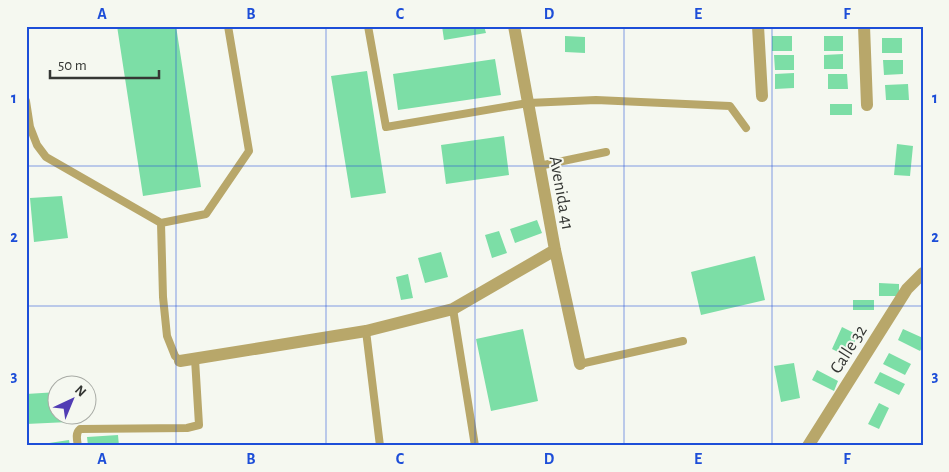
<svg xmlns="http://www.w3.org/2000/svg" width="949" height="472" font-family="'Alegreya Sans',sans-serif">
	<rect width="100%" height="100%" fill="#f5f8f0"/>
	<!-- building -->
	<path fill="#7cdea6" d="M117,26H176L201,187L143,196Z
		M442,26H484L486,33L444,40Z
		M565,36L585,37V53L565,52Z
		M772,36H792V51H772Z
		M824,36H843V51H824Z
		M882,38H902V53H882Z
		M843,54V69H824V55Z
		M774,55H794V70H775Z
		M495,59L501,95L398,110L393,74Z
		M883,60H903V74L884,75Z
		M367,71L386,193L351,198L331,76Z
		M794,73V88L775,89V74Z
		M828,74H847L848,89H828Z
		M908,84L909,100H886L885,85Z
		M830,104H852V115H830Z
		M504,136L509,175L446,184L441,145Z
		M897,144L913,146L910,176L894,175Z
		M62,196L68,238L34,242L30,198Z
		M537,220L542,233L515,243L510,229Z
		M499,231L507,253L492,258L485,235Z
		M441,252L448,277L425,283L418,258Z
		M755,256L765,300L701,315L691,272Z
		M408,274L413,298L401,300L396,277Z
		M879,283L899,284V296H879Z
		M853,300H874V310H853Z
		M842,327L858,335L852,347L854,348L850,358L832,349Z
		M523,329L538,401L491,411L476,339Z
		M903,329L923,338V346L920,351L898,340Z
		M889,353L911,364L905,375L883,364Z
		M794,363L800,398L781,402L774,366Z
		M817,370L838,381L834,391L812,380Z
		M880,372L905,384L899,395L874,383Z
		M58,392V414H69V422L26,424V394Z
		M879,403L889,408L879,429L868,424Z
		M118,435L119,446H88L87,437Z
		M69,440L70,446H36V445Z"/>
	<g fill="none" stroke-linecap="round" stroke-linejoin="round">
		<!-- service -->
		<path stroke="#b8a76a" stroke-width="8" d="M368,26L386,127L528,103L596,100L730,106L746,128
			M26,101L30,127L37,145L46,157L161,223L206,214L249,151L228,26
			M539,166L606,152
			M161,223L163,297L167,336L175,356L180,361
			M453,309L475,446
			M366,331L380,446
			M580,364L683,341
			M78,446C77,440 75,433 80,429L187,428L199,425L195,359"/>
		<!-- minor -->
		<path stroke="#b8a76a" stroke-width="12" d="M514,26L555,250L580,364
			M758,26L762,96
			M864,26L867,105
			M180,361L366,331L453,309L555,250
			M808,446L907,289L923,273"/>
	</g>
	<!-- grid -->
	<path fill="none" stroke="#1d4ed8" stroke-width="1" stroke-opacity="0.55" d="M176,26V446M326,26V446M475,26V446M624,26V446M772,26V446M26,166H923M26,306H923"/>
	<g text-anchor="middle" stroke-width="4" stroke-linejoin="round" paint-order="stroke">
		<!-- street labels -->
		<g font-size="18" fill="#353734" stroke="#f5f8f0">
			<text transform="translate(562 193) rotate(80)" y="6">Avenida 41</text>
			<text transform="translate(848 349) rotate(-58)" y="6">Calle 32</text>
		</g>
	</g>
	<!-- border -->
	<rect width="949" height="472" fill="none" stroke="#f5f8f0" stroke-width="55"/>
	<!-- north arrow -->
	<g transform="translate(72 400) rotate(44)"><circle r="24" fill="#f5f8f0" stroke="#a8aba5"/>
	<path d="M0-4L9 19L0 12L-9 19Z" fill="#513db4"/>
	<text y="-8" font-size="14" font-weight="bold" text-anchor="middle" fill="#353734">N</text>
	</g>
	<!-- scale -->
	<path d="M50 70v8h109v-8" fill="none" stroke="#353734" stroke-width="2.5"/>
	<text x="58" y="70" font-size="15" fill="#353734" stroke="#f5f8f0" stroke-width="4" paint-order="stroke">50 m</text>
	<rect x="28" y="28" width="894" height="416" fill="none" stroke="#1d4ed8" stroke-width="2"/>
	<g font-size="16" text-anchor="middle" font-weight="bold" fill="#1d4ed8">
		<text x="102" y="19">A</text>
		<text x="251" y="19">B</text>
		<text x="400" y="19">C</text>
		<text x="549" y="19">D</text>
		<text x="698" y="19">E</text>
		<text x="847" y="19">F</text>
		<text x="14" y="103">1</text>
		<text x="935" y="103">1</text>
		<text x="14" y="242">2</text>
		<text x="935" y="242">2</text>
		<text x="14" y="381">3</text>
		<text x="935" y="381">3</text>
		<text x="102" y="464">A</text>
		<text x="251" y="464">B</text>
		<text x="400" y="464">C</text>
		<text x="549" y="464">D</text>
		<text x="698" y="464">E</text>
		<text x="847" y="464">F</text>
	</g>
</svg>
